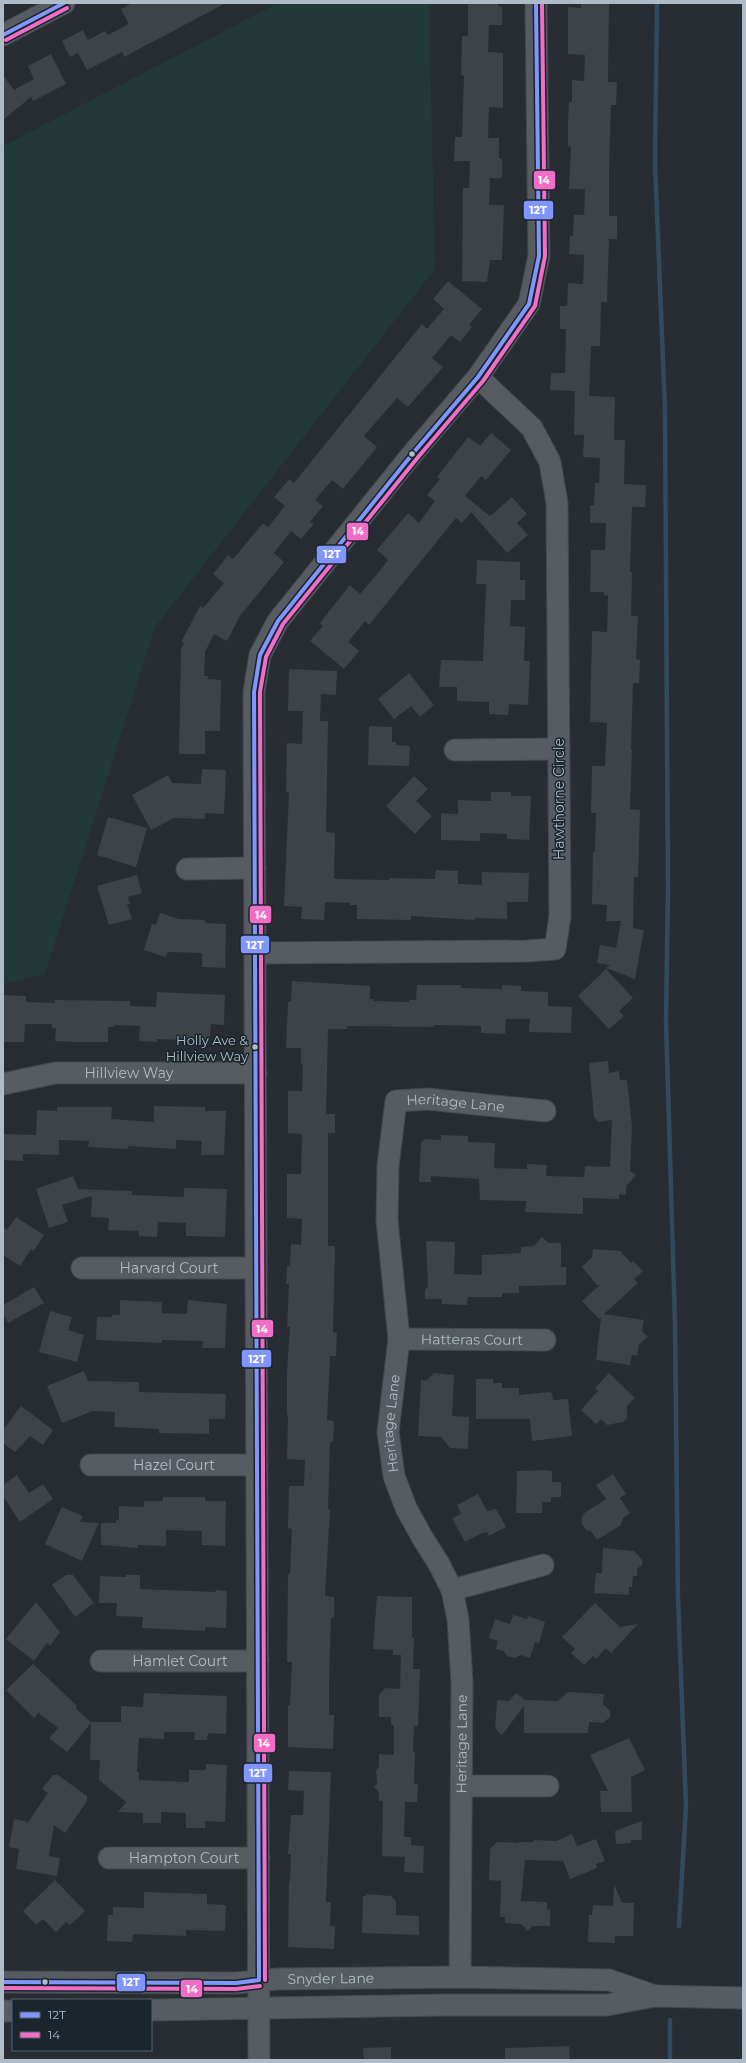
<svg xmlns="http://www.w3.org/2000/svg" width="746" height="2063" font-family="Montserrat,sans-serif">
	<rect width="100%" height="100%" fill="#272d33"/>
	<!-- green -->
	<path fill="#233839" d="M278,3H429L435,269L155,627L45,974L3,984V146Z"/>
	<g fill="none" stroke-linecap="round" stroke-linejoin="round">
		<!-- stream -->
		<path stroke="#33495d" stroke-width="4.5" d="M657,3L655,163L665,410L668,889L666,1021L675,1323L678,1597L686,1806L679,1926
			M670,2060V2020"/>
	</g>
	<!-- building -->
	<path fill="#3d4348" d="M132,3H226L124,57L122,52L87,70L78,53L70,57L62,41L83,30L88,40L105,31L108,35L129,24L121,9Z
		M468,3H498V6L502,7V25H489L488,52L503,53V108L489,107L488,138H499V158L502,159V178H490L489,205H504L502,260H490L487,282L462,281L463,188H469L470,161H454L455,137H462L464,76L461,75L462,36H468Z
		M581,3H609L608,82H617L616,105H611L609,171V216H617V239H609L607,302H601L600,346H591L589,396L615,397L614,440H625L624,484L646,485L645,507H632L630,572H632L631,616H638L636,659L640,660L639,683H633L631,750H632L630,809L640,810L638,877H634L633,928L644,930L635,979L606,968L610,965L597,963L600,945L616,948L621,921H606L607,905L592,904L593,852H595L596,813H591L592,766H605L607,723L590,722L592,631L607,632L608,596L604,595V592H590L591,550H605L606,523H590V505H594L595,483H599L600,458L583,457L584,435H574L575,391L550,390L551,373H565L566,329H560V306H567L568,283L583,284L584,255L569,254L570,236H573L574,215H584L585,189H569L571,147L568,146V120L569,102H572V80L584,81L585,55L568,54V7L581,8Z
		M51,54L66,84L33,101L31,97L3,120V75L14,90L34,79L28,66Z
		M448,281L482,309L469,325L472,327L460,342L451,335L432,358L443,367L408,407L397,398L364,436L377,447L343,489L332,480L315,500L323,506L310,522L314,524L301,539L291,531L274,553L284,562L240,616L227,641L214,634L205,652L204,676H208L207,679L221,680L220,731H205V754H179L181,648L184,643L181,642L200,606L203,608L224,583L213,574L228,555L233,559L263,523L268,527L285,506L274,497L289,479L294,483L422,324L427,329L444,309L433,299Z
		M491,433L511,450L486,480L481,476L465,496L490,516L512,497L527,514L517,523L528,535L507,553L471,512L462,523L456,518L369,625L365,621L348,642L359,651L344,669L310,641L323,626L320,623L350,585L360,594L378,573L388,560L377,550L408,513L419,523L435,501L427,495L440,479L437,477L468,437L480,446Z
		M477,560L520,562V580H525V600H511L510,626L525,627L524,661H530L528,705L509,704L508,715L489,714V702L457,701V687H439L441,660L483,661L486,584H476Z
		M289,669L337,671L336,695L321,694L320,721H328L326,832L335,833L334,879L389,880V878L435,879L436,870L458,871V884L482,885V872L529,873L528,902H507V919L475,918V920L411,916V920L357,919V905H350V903L325,902L324,920L301,919L302,907L284,906L289,792H286L287,743L302,744L303,711H288Z
		M409,673L434,705L420,717L411,706L394,719L378,699Z
		M369,726L392,727V742H396V745L410,746L409,766L368,765Z
		M202,769L226,770L224,814L205,813V819L174,818L151,830L132,795L168,775L172,783L201,784Z
		M414,776L428,789L416,801L432,816L415,834L386,806Z
		M491,792H511V796H531L529,840L507,839V834L480,833V841L441,840V813L458,814V800L491,801Z
		M108,817L147,828L136,867L97,855Z
		M137,875L142,893L128,897L130,904H127L132,919L109,925L97,886Z
		M160,913L179,919L205,920V923L226,924L225,968L202,967V953L168,952L166,957L144,950L152,924L156,925Z
		M606,969L633,998L619,1011L624,1016L609,1029L578,996Z
		M292,981L370,986V999H374L373,1001L409,1002V1000H416L417,985H461V988L502,989V985L521,986V991L548,992V1006L572,1007L571,1033L529,1032L530,1019H506L505,1034L481,1033V1026L434,1025V1027L347,1026V1029H328L326,1114H335V1133H328V1246H335L333,1332L337,1333L336,1356H330L327,1420L334,1421L333,1442H330L328,1509H330L325,1596L334,1597V1618H331L329,1684V1715H334L333,1749L288,1747V1705H290L292,1662H287L288,1574H290L292,1529L288,1528L289,1486H304L305,1460L287,1459L288,1415H287V1372L290,1327H287L289,1284H286L287,1266H290L291,1244L301,1245L302,1219L287,1218V1174H301L302,1137L301,1134L288,1133V1091H302L303,1064H301V1048H286L288,1002H291Z
		M157,992L225,995L224,1025L211,1024L210,1041L157,1039V1042L139,1041L140,1026L114,1025V1027H108V1042H75L55,1041L56,1028H52V1024H25L24,1042H3V995L26,996V1002L55,1003V1000L130,1001V1006L156,1007Z
		M608,1061L609,1073L619,1071L620,1080H627L632,1126L630,1171L636,1175L626,1186V1195L619,1194V1199L583,1198V1214L525,1212L526,1201L480,1200L479,1179L431,1176V1182H419L421,1143L424,1139L441,1140V1135L468,1136V1142L495,1143L494,1168L527,1169V1164L547,1165L546,1176L584,1177L585,1166L610,1167L612,1120L598,1122L594,1117L589,1063Z
		M154,1106L205,1107V1111H226L224,1155H201L202,1141L176,1140V1149L128,1146V1149L88,1147L89,1141L59,1140V1155L23,1154V1161L3,1160V1134L36,1135L37,1110L57,1111V1107H112L111,1119L154,1122Z
		M73,1176L78,1189L132,1191V1195L184,1197V1188L227,1189L225,1237L186,1236V1223L158,1222L157,1237L139,1236V1231L108,1230L109,1218L91,1217L92,1196L62,1205L68,1222L49,1228L36,1189Z
		M16,1217L44,1235L34,1251L31,1249L20,1266L3,1255V1227L7,1230Z
		M542,1237L549,1243H561V1267H566V1285L519,1286V1293H502V1297H468L467,1305L442,1304V1299H425V1290L428,1286L426,1241L455,1242L454,1274L482,1275V1255L521,1253V1247L534,1246Z
		M593,1249L620,1251L631,1263L633,1261L643,1271L634,1279L638,1283L604,1314L644,1320L642,1331L648,1337L639,1344L637,1356L632,1355L630,1365L596,1360L601,1317L599,1319L582,1301L600,1285H597L582,1267L592,1257Z
		M34,1287L44,1303L8,1323L3,1314V1305Z
		M120,1300L162,1302V1313L187,1314L188,1300L227,1304L225,1348H202L203,1341L162,1340V1343L96,1340L97,1317H112V1315H120Z
		M50,1311L72,1317L68,1330L84,1335L77,1362L39,1352Z
		M84,1371L88,1381L139,1382V1392L226,1394L225,1419H209V1434L159,1433V1429L114,1427L115,1412L93,1411L62,1423L47,1386Z
		M434,1373L454,1375L452,1416L469,1417L468,1449L450,1448L441,1437L418,1436L421,1380L426,1381Z
		M609,1373L635,1398L627,1406V1418L623,1422L607,1425L601,1419L596,1424L581,1410L598,1391L595,1388Z
		M476,1379H493V1383H502V1388H519V1395L548,1392L552,1393L553,1400L568,1399L572,1436L532,1441L530,1419H476Z
		M21,1406L53,1430L43,1445L30,1436L15,1452L3,1443V1430Z
		M543,1470L552,1471V1482H561V1497H551V1502H542V1513H516L517,1471Z
		M613,1474L626,1494L620,1498L630,1513L623,1518L621,1525L597,1540L591,1531L586,1530L581,1523L583,1514L606,1499L596,1485Z
		M17,1475L29,1493L43,1484L53,1499L20,1522L3,1496V1485Z
		M478,1494L487,1511L496,1509L506,1527L489,1536L487,1532L482,1533L465,1542L452,1518L461,1514L457,1505Z
		M163,1497H205V1501H226L225,1546L202,1545V1531L166,1530V1546L138,1545V1548L101,1545V1523H116V1520H119V1506L144,1507V1501H163Z
		M62,1507L83,1516L80,1522L99,1523L82,1561L45,1544Z
		M603,1548L634,1551L642,1560V1565L637,1569V1576H633L632,1587H629V1595L594,1593L596,1573H602Z
		M66,1575H73L94,1603L75,1617L52,1585Z
		M126,1575H140V1589L215,1592L216,1590L227,1591L226,1628L205,1627V1631L142,1628L143,1617L116,1616L117,1603H99L100,1576L126,1577Z
		M377,1596L412,1597V1638H414L413,1669H420L418,1726H414L413,1752H415L414,1784H418L417,1802H405L404,1837H411V1845L424,1846L423,1873L404,1872L405,1857L382,1856L383,1801H379V1792L374,1787L377,1784L376,1770L379,1767V1754L394,1755V1725H391V1717H379V1695L385,1688L400,1689L401,1655H393V1650L373,1649Z
		M36,1602L60,1632L50,1646L47,1643L34,1661L6,1639Z
		M595,1603L620,1627L638,1624L611,1653L606,1648L596,1659L593,1656L584,1665L571,1653L575,1649L562,1637Z
		M513,1615L527,1619L528,1616L545,1622L539,1643L535,1642L530,1658L520,1655L515,1658L507,1656L504,1651L496,1649L498,1641L489,1638L495,1619L510,1624Z
		M33,1664L77,1706L76,1709L91,1722H121V1706L143,1707L144,1693L227,1696L226,1734L208,1733L207,1740H194L195,1732H164V1739L139,1738L137,1772H139V1780L189,1782V1770H206V1764L227,1765L225,1822L205,1821V1828H186V1813L161,1812V1823H143V1813L118,1812L126,1802L99,1780L100,1760H90L91,1723L67,1752L49,1738L58,1728L39,1713L34,1718L6,1690Z
		M568,1692L604,1694L603,1704L610,1711V1717L603,1723L589,1722L588,1733H524V1706L502,1735L495,1728L497,1700L509,1701L516,1693L525,1700L558,1701Z
		M629,1738L645,1770L631,1777L632,1812H601L600,1791H608L590,1755Z
		M289,1771L331,1772L326,1902H331L330,1926H335L334,1949L288,1947L289,1881L290,1882L291,1854H288L291,1815H303L304,1791L288,1790Z
		M53,1775H58L87,1796V1801L65,1833L54,1825L49,1856L60,1858L57,1876L16,1869L19,1849L9,1847L14,1819L28,1822L48,1793L42,1789Z
		M642,1821V1840H631V1843L616,1844L615,1831Z
		M572,1834L577,1846L596,1839L605,1861L596,1864L597,1868L570,1879L563,1861L525,1860L521,1901L547,1902V1909L550,1910V1926H532L528,1931L521,1924L505,1923V1917H500L501,1881L489,1880L490,1849L497,1842L519,1843V1842H534V1840L556,1841Z
		M55,1880L85,1911L70,1925L66,1922L56,1932L43,1919L36,1925L23,1911Z
		M614,1884L622,1903H634L633,1936H615V1943L588,1942L589,1915H592L593,1905L613,1906Z
		M144,1892L207,1894V1904L226,1905L225,1931L186,1930V1936L133,1934L132,1942L107,1941L108,1915H113V1907L144,1908Z
		M366,1894L391,1896L396,1901V1915L419,1916V1935L362,1933L363,1896H366Z
		M569,2046L570,2060H505V2048Z
		M391,2047V2060H364L363,2048Z"/>
	<g fill="none" stroke-linecap="round" stroke-linejoin="round">
		<defs>
			<g id="minor">
				<path d="M3,35L64,3"/>
				<path d="M455,750L559,749"/>
				<path d="M187,869L255,868"/>
				<path d="M255,953L527,951L555,949L560,916L557,503L550,462L532,428L478,377"/>
				<path id="s1" d="M3,1084L55,1073H256"/>
				<path id="s2" d="M82,1268H256"/>
				<path id="s3" d="M399,1339L545,1340"/>
				<path id="s4" d="M91,1465H257"/>
				<path d="M452,1590L543,1565"/>
				<path id="s5" d="M101,1661H258"/>
				<path d="M462,1786H548"/>
				<path id="s6" d="M109,1858H259"/>
				<path id="s7" d="M460,1977L462,1682L458,1619L452,1590L439,1564L422,1537L406,1508L394,1476L388,1432L399,1339L387,1220L388,1166L396,1101L427,1099L545,1111"/>
				<path id="s8" d="M3,1982L236,1983L278,1979L460,1977L609,1980L655,1996"/>
				<path d="M151,2010L444,2005H607L655,1996L743,1998"/>
				<path d="M3,2011H13"/>
				<path d="M259,2060L254,692L260,655L278,621L414,452L478,377L529,304L539,256L536,3"/>
			</g>
		</defs>
		<!-- minor casing -->
		<use href="#minor" stroke="#44494e" stroke-width="23"/>
		<!-- minor -->
		<use href="#minor" stroke="#565c62" stroke-width="21"/>
		<defs>
			<path id="bus-1" d="M3,35L64,3
				M259,1980L254,692L260,655L278,621L414,452L478,377L529,304L539,256L536,3
				M3,1982L236,1983L259,1980"/>
			<path id="bus-2" d="M6,40L67,8
				M265,1980L260,692L266,657L283,624L419,456L483,381L535,306L545,256L542,3
				M3,1988L236,1989L260,1986"/>
		</defs>
		<!-- bus-1 casing -->
		<use href="#bus-1" stroke="#1a252e" stroke-width="7"/>
		<!-- bus-2 casing -->
		<use href="#bus-2" stroke="#1a252e" stroke-width="7"/>
		<!-- bus-1 -->
		<use href="#bus-1" stroke="#8096fe" stroke-width="4"/>
		<!-- bus-2 -->
		<use href="#bus-2" stroke="#f26dc6" stroke-width="4"/>
	</g>
	<!-- markers -->
	<g fill="#afbbc6" stroke="#1a252e" stroke-width="1.5">
		<circle cx="412" cy="454" r="3.5"/>
		<circle cx="255" cy="1047" r="3.5"/>
		<circle cx="45" cy="1982" r="3.5"/>
	</g>
	<g text-anchor="middle" stroke-width="3" stroke-linejoin="round" paint-order="stroke">
		<!-- bus labels -->
		<g font-size="13" fill="#afbbc6" stroke="#1a252e" text-anchor="end">
			<text x="248" y="1045">Holly Ave &amp;<tspan x="248" dy="16">Hillview Way</tspan></text>
		</g>
		<!-- street labels -->
		<g font-size="14" fill="#afbbc6" stroke="#1a252e">
			<text transform="translate(559 799) rotate(-90)" y="5">Hawthorne Circle</text>
			<text dy="5" stroke="none"><textPath href="#s1" startOffset="127">Hillview Way</textPath></text>
			<text dy="5" stroke="none"><textPath href="#s7" startOffset="953">Heritage Lane</textPath></text>
			<text dy="5" stroke="none"><textPath href="#s2" startOffset="87">Harvard Court</textPath></text>
			<text dy="5" stroke="none"><textPath href="#s3" startOffset="73">Hatteras Court</textPath></text>
			<text dy="5" stroke="none"><textPath href="#s7" startOffset="569">Heritage Lane</textPath></text>
			<text dy="5" stroke="none"><textPath href="#s4" startOffset="83">Hazel Court</textPath></text>
			<text dy="5" stroke="none"><textPath href="#s5" startOffset="79">Hamlet Court</textPath></text>
			<text dy="5" stroke="none"><textPath href="#s7" startOffset="233">Heritage Lane</textPath></text>
			<text dy="5" stroke="none"><textPath href="#s6" startOffset="75">Hampton Court</textPath></text>
			<text dy="5" stroke="none"><textPath href="#s8" startOffset="328">Snyder Lane</textPath></text>
		</g>
	</g>
	<g stroke="#1a252e" stroke-width="1.5">
		<rect x="533" y="170" width="23" height="20" rx="4" fill="#f26dc6"/>
		<rect x="523" y="200" width="31" height="20" rx="4" fill="#8096fe"/>
		<rect x="346" y="522" width="23" height="19" rx="4" fill="#f26dc6"/>
		<rect x="316" y="545" width="31" height="19" rx="4" fill="#8096fe"/>
		<rect x="249" y="905" width="23" height="19" rx="4" fill="#f26dc6"/>
		<rect x="240" y="935" width="30" height="19" rx="4" fill="#8096fe"/>
		<rect x="251" y="1319" width="23" height="19" rx="4" fill="#f26dc6"/>
		<rect x="241" y="1349" width="31" height="19" rx="4" fill="#8096fe"/>
		<rect x="253" y="1733" width="23" height="20" rx="4" fill="#f26dc6"/>
		<rect x="243" y="1763" width="30" height="20" rx="4" fill="#8096fe"/>
		<rect x="116" y="1973" width="30" height="19" rx="4" fill="#8096fe"/>
		<rect x="180" y="1979" width="23" height="19" rx="4" fill="#f26dc6"/>
	</g>
	<g font-size="11" text-anchor="middle" font-weight="bold" fill="#fff">
		<text x="544" y="184">14</text>
		<text x="538" y="214">12T</text>
		<text x="358" y="535">14</text>
		<text x="332" y="558">12T</text>
		<text x="261" y="919">14</text>
		<text x="255" y="949">12T</text>
		<text x="262" y="1333">14</text>
		<text x="257" y="1363">12T</text>
		<text x="264" y="1747">14</text>
		<text x="258" y="1777">12T</text>
		<text x="131" y="1986">12T</text>
		<text x="192" y="1993">14</text>
	</g>
	<!-- border -->
	<rect width="746" height="2063" fill="none" stroke="#afbbc6" stroke-width="8"/>
	<!-- legend -->
	<rect x="12" y="1999" width="140" height="52" fill="#1a252e" stroke="#56616b"/>
	<rect x="20" y="2012" width="20" height="6" fill="#8096fe" stroke="#56616b"/>
	<text x="48" y="2019" font-size="12" fill="#afbbc6">12T</text>
	<rect x="20" y="2032" width="20" height="6" fill="#f26dc6" stroke="#56616b"/>
	<text x="48" y="2039" font-size="12" fill="#afbbc6">14</text>
</svg>
